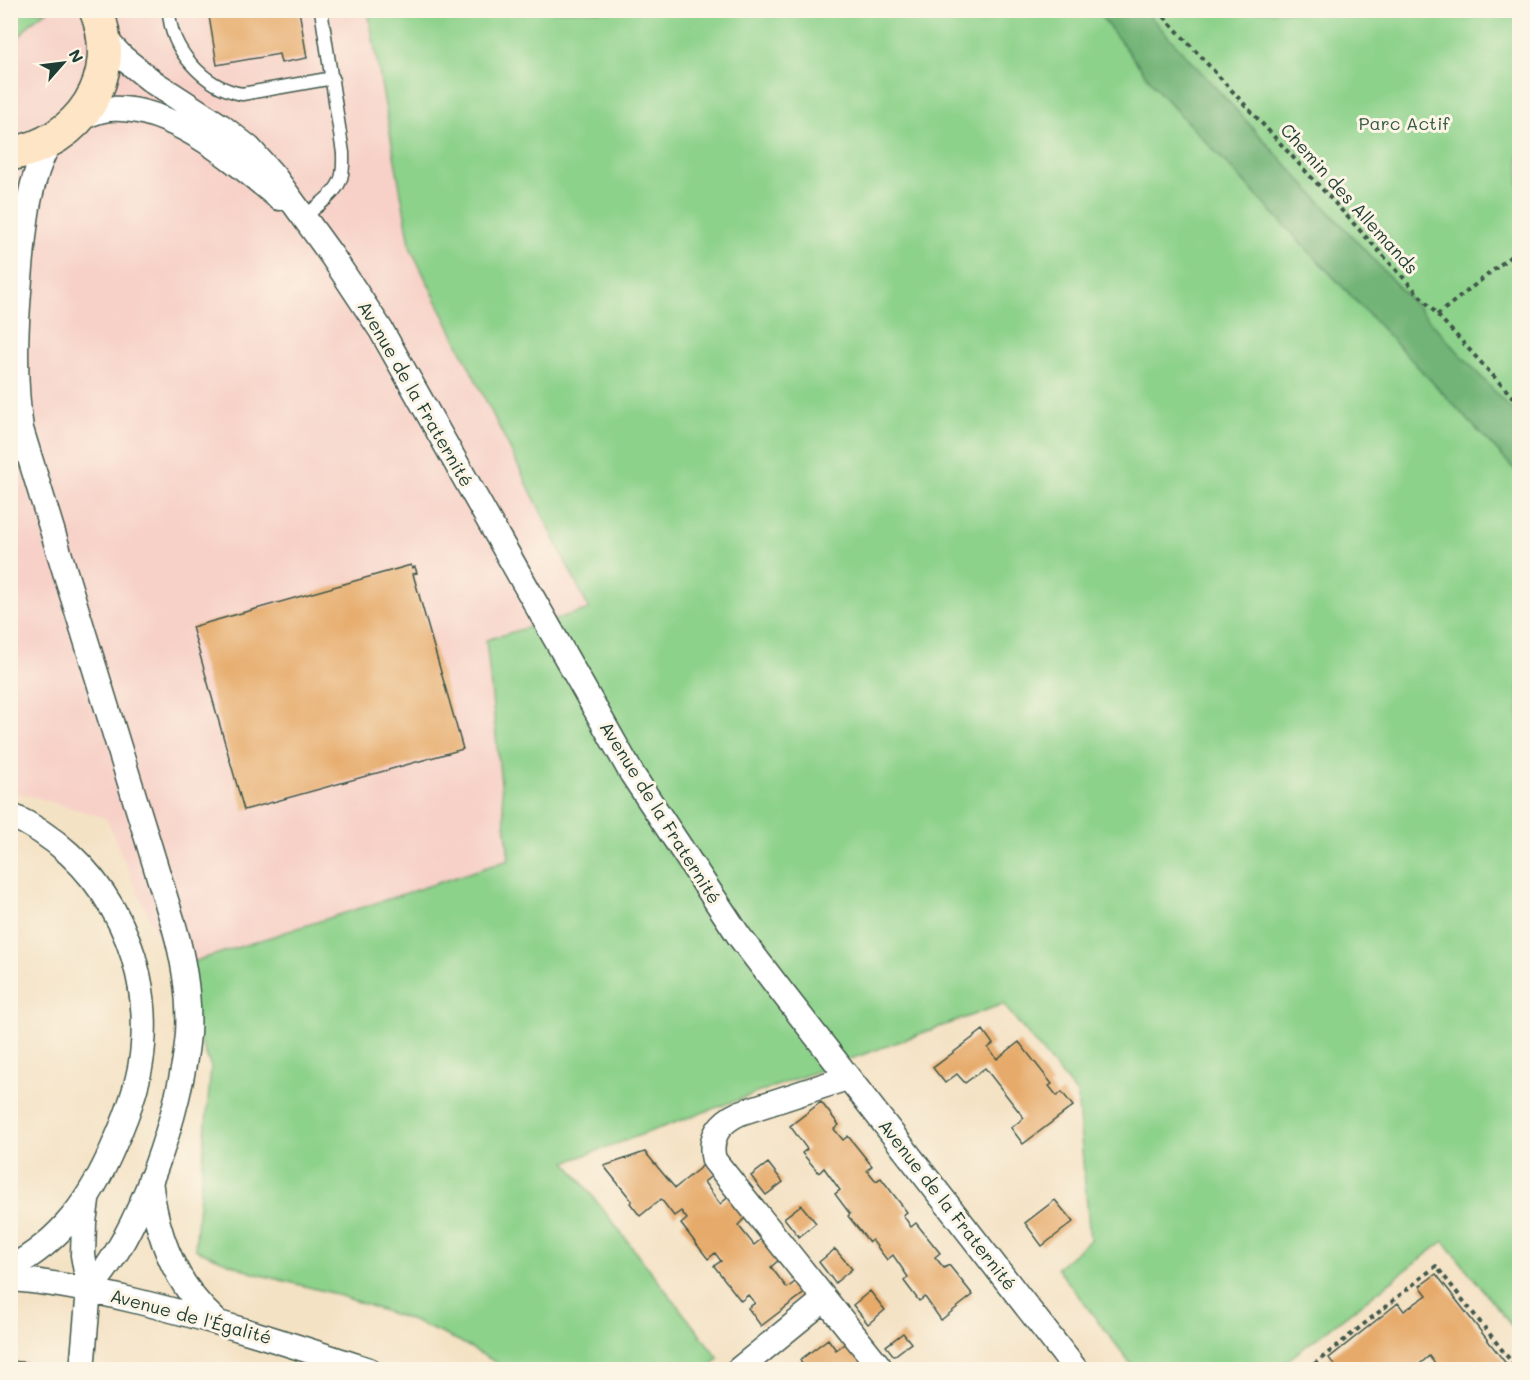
<svg xmlns="http://www.w3.org/2000/svg" width="1530" height="1380" font-family="Mali,sans-serif">
	<rect width="100%" height="100%" fill="#fcf5e5"/>
	<filter id="ink" filterUnits="userSpaceOnUse"><feTurbulence type="fractalNoise" baseFrequency=".0167" numOctaves="2"/><feDisplacementMap in="SourceGraphic" scale="12" xChannelSelector="R" yChannelSelector="G"/><feConvolveMatrix kernelMatrix="1 2 1 2 8 2 1 2 1" color-interpolation-filters="sRGB"/></filter>
	<filter id="wash" filterUnits="userSpaceOnUse"><feTurbulence type="fractalNoise" baseFrequency=".008" numOctaves="4" result="noise"/><feDisplacementMap in="SourceGraphic" scale="24" xChannelSelector="R" yChannelSelector="G"/><feGaussianBlur stdDeviation="1.35" result="paint"/><feColorMatrix in="noise" values="0 0 0 0 0 0 0 0 0 0 0 0 0 0 0 0 0 1.4 0 .05"/><feComposite in="paint" operator="in"/></filter>
	<g filter="url(#wash)">
		<rect width="100%" height="100%" fill="#f4e2c5"/>
		<!-- built -->
		<path fill="#f7d1c8" d="M10,11H368L411,249L589,609L486,640L509,860L171,969L106,818L11,790Z"/>
		<!-- green -->
		<path fill="#8dd28b" stroke="#568860" stroke-width="1.5" d="M11,10L48,11C31,19 21,34 11,49Z
			M368,11H1097L1160,93L1519,474V1335L1444,1241L1276,1369H1135L1057,1268L1090,1240L1077,1094L1003,1004L566,1162L719,1359L706,1369H507L459,1341L410,1320L332,1293L253,1273L195,1249L211,1067L171,969L509,860L486,640L589,609L411,249Z
			M1145,11H1519V418Z"/>
		<!-- forest -->
		<path fill="#72b477" stroke="#487856" stroke-width="1.5" d="M1097,11H1145L1519,418V474L1160,93Z"/>
		<g id="blocks">
			<!-- building -->
			<path fill="#e6aa6b" d="M208,10H299L307,58L281,63L279,54L217,65Z
				M411,565L412,568L415,567L417,573L413,574L463,749L244,810L192,627Z
				M983,1030L993,1044L988,1048L997,1059L1019,1042L1052,1084L1049,1086L1057,1096L1062,1092L1073,1106L1023,1144L1011,1128L1024,1118L985,1068L965,1083L957,1074L945,1083L933,1068Z
				M821,1102L839,1125L834,1129L843,1140L848,1136L872,1166L867,1170L876,1181L881,1178L907,1212L903,1215L911,1227L916,1223L940,1253L935,1257L944,1268L949,1265L973,1295L941,1320L925,1297L919,1301L904,1281L908,1277L893,1255L887,1260L872,1240L869,1242L848,1216L850,1214L835,1194L840,1190L824,1168L819,1173L802,1153L807,1149L790,1126Z
				M645,1152L675,1188L706,1163L714,1174L704,1182L720,1204L731,1195L747,1216L738,1225L754,1245L764,1237L781,1258L771,1267L787,1288L798,1280L807,1291L761,1326L748,1308L755,1303L748,1295L741,1301L714,1266L721,1261L715,1253L708,1259L681,1224L687,1219L681,1211L674,1216L661,1199L640,1216L630,1203L632,1201L604,1166Z
				M768,1163L783,1182L766,1195L751,1176Z
				M1055,1200L1073,1222L1042,1246L1025,1223Z
				M801,1205L816,1223L799,1237L784,1218Z
				M835,1249L852,1269L835,1283L819,1262Z
				M1436,1274L1511,1370H1440L1429,1356L1413,1370H1330L1335,1366L1329,1358L1398,1303L1404,1311L1427,1295L1420,1286Z
				M870,1291L885,1310L868,1324L853,1305Z
				M903,1333L911,1343L894,1356L886,1346Z
				M828,1339L836,1350L847,1342L863,1363L855,1370H798L803,1366L800,1360Z
				M10,1361L33,1363L32,1370H10Z"/>
		</g>
	</g>
	<g filter="url(#ink)">
		<use href="#blocks" fill-opacity="0" stroke="#3f564a" stroke-width="1.5"/>
		<g fill="none" stroke-linecap="round" stroke-linejoin="round">
			<defs>
				<path id="lane" d="M169,10C170,50 204,87 242,94L333,78
					M303,218C315,207 334,196 340,181C344,173 343,162 343,153L321,10"/>
				<path id="street" d="M103,37L122,57L153,82L221,126L249,148L274,176L332,256L381,330L632,774L739,936L778,987L1076,1370
					M78,119C88,115 98,110 109,109C170,104 235,161 279,198
					M49,143C28,182 25,224 21,268C16,322 13,374 21,429L174,926C184,961 190,998 188,1034C182,1107 139,1237 89,1289
					M10,815C99,854 151,950 143,1045C141,1079 128,1114 114,1145C91,1199 62,1240 10,1268
					M150,1180C156,1234 174,1284 216,1321
					M10,1279C54,1282 95,1291 136,1301C215,1320 292,1345 369,1370
					M825,1299L879,1366
					M82,1370L89,1289L83,1255L84,1222L87,1201
					M738,1370L825,1299L714,1160C708,1137 720,1122 740,1113L847,1078"/>
				<path id="secondary" d="M10,154C79,143 124,78 96,10"/>
			</defs>
			<!-- lane casing -->
			<use href="#lane" stroke="#3f564a" stroke-width="15"/>
			<!-- street casing -->
			<use href="#street" stroke="#3f564a" stroke-width="27"/>
			<!-- secondary casing -->
			<use href="#secondary" stroke="#3f564a" stroke-width="36"/>
			<!-- path -->
			<path stroke="#3f564a" stroke-width="4" stroke-dasharray="4.5 4.5" stroke-linecap="butt" d="M1158,10L1520,405
				M1437,315L1520,249
				M1307,1370L1436,1266L1518,1370"/>
			<!-- lane -->
			<use href="#lane" stroke="#fff" stroke-width="12"/>
			<!-- street -->
			<use href="#street" stroke="#fff" stroke-width="24"/>
			<!-- secondary -->
			<use href="#secondary" stroke="#fde5c5" stroke-width="33"/>
		</g>
	</g>
	<g text-anchor="middle" stroke-width="6" stroke-linejoin="round" paint-order="stroke">
		<!-- park labels -->
		<g font-size="18" fill="#355b45" stroke="#fcf5e5">
			<text x="1404" y="130">Parc Actif</text>
		</g>
		<!-- street labels -->
		<g font-size="18" fill="#1f3d34" stroke="#fcf5e5">
			<text transform="translate(1349 199) rotate(48)" y="6">Chemin des Allemands</text>
			<text transform="translate(415 394) rotate(60)" y="6">Avenue de la Fraternité</text>
			<text transform="translate(660 813) rotate(58)" y="6">Avenue de la Fraternité</text>
			<text transform="translate(947 1205) rotate(52)" y="6">Avenue de la Fraternité</text>
			<text transform="translate(191 1317) rotate(15)" y="6">Avenue de l'Égalité</text>
		</g>
	</g>
	<!-- margin -->
	<rect width="1530" height="1380" fill="none" stroke="#fcf5e5" stroke-width="36"/>
	<!-- north arrow -->
	<g transform="translate(63 63) rotate(62)" stroke="#fcf5e5" stroke-width="4.5" paint-order="stroke">
	<path d="M0-4.5L10 22L0 15L-10 22Z" fill="#1f3d34"/>
	<text y="-9" font-size="16" font-weight="bold" text-anchor="middle" fill="#1f3d34">N</text>
	</g>
</svg>
